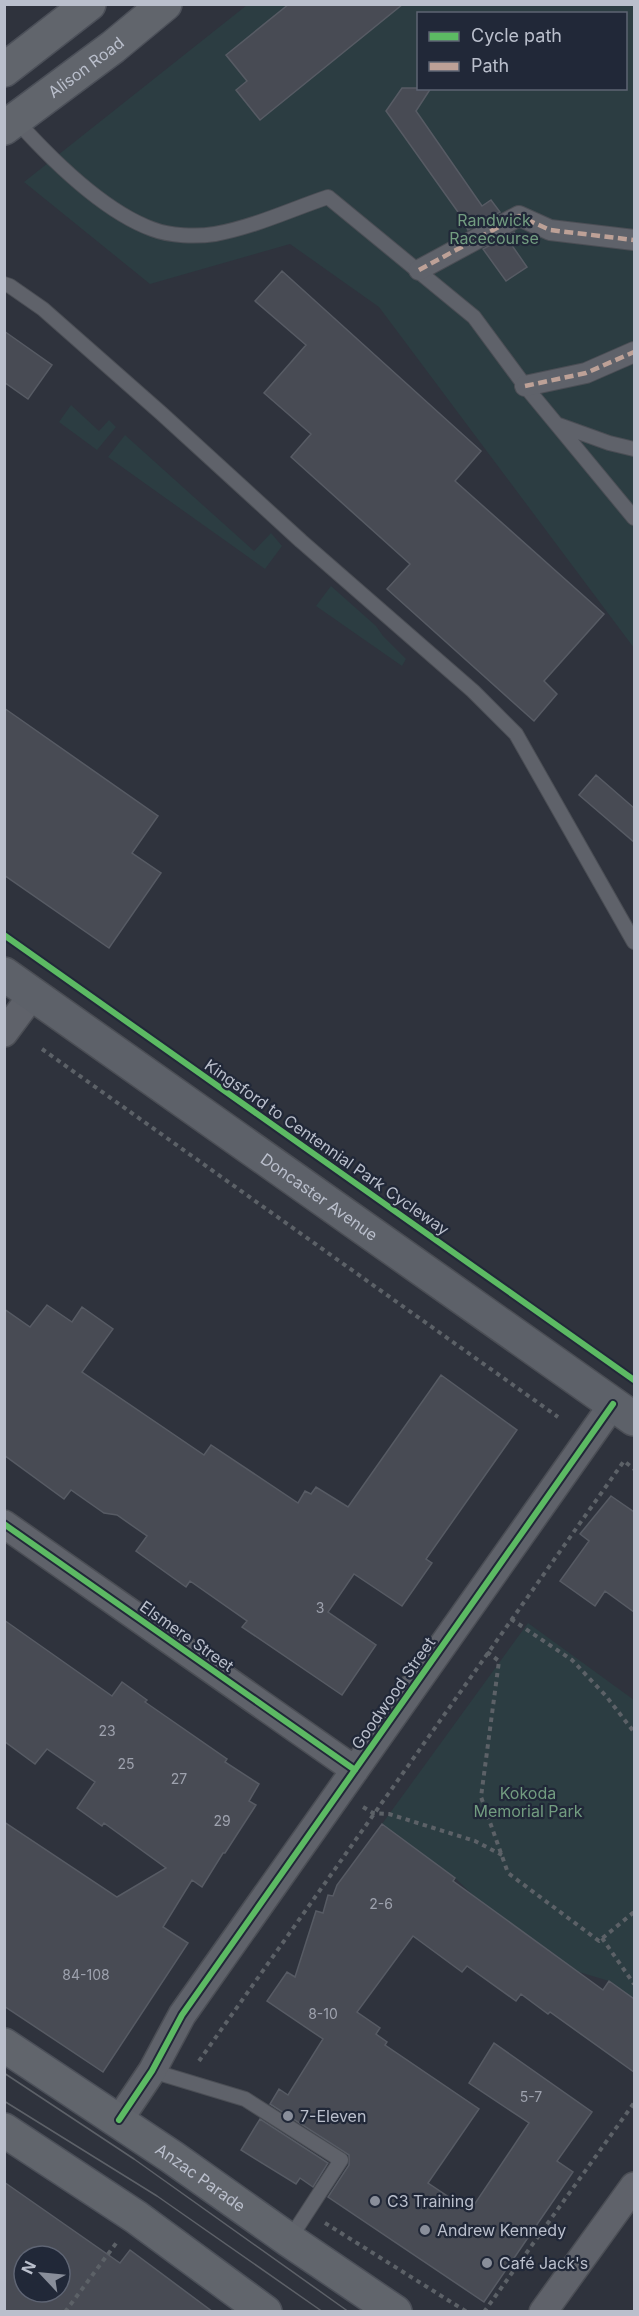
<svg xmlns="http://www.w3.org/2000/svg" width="639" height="2316" font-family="Inter,sans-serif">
	<rect width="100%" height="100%" fill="#2f333d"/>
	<!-- green -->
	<path fill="#2c3d42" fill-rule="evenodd" d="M247,5H634V648L379,307L290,244L150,284L24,182ZM418,14H626V88H418Z
		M71,405L99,431L109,420L116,427L97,450L59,422Z
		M125,435L254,551L271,533L282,546L265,569L108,457Z
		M331,586L376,626L383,636L406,659L402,666L316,606Z
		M528,1623L634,1700V1999L609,1981L579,1972L475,1897L455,1878L382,1824Z"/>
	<!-- building -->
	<path fill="#484b54" stroke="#575b64" stroke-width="1.5" fill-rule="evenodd" d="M289,4H403L260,120L236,90L247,81L226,55Z
		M402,88H431L416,111L482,206L491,200L500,212L468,230L461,220L463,219L386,111Z
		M514,232L518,239L511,244L527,267L506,281L483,249Z
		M282,271L481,451L455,481L604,614L544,681L557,694L534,721L387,589L410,564L291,457L311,434L264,393L306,345L255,301Z
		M4,331L52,365L28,399L4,382Z
		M4,708L158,816L132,853L161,873L109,948L4,875Z
		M596,775L634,808V842L579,795Z
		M47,1305L72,1322L82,1307L113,1329L82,1372L204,1455L211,1445L298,1503L305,1491L311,1494L316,1487L348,1507L441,1375L517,1430L426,1559L432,1563L402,1606L354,1574L328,1612L376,1645L342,1695L242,1627L247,1621L190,1581L186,1587L136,1551L147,1536L117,1515L104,1513L71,1490L64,1499L4,1455V1309L30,1327Z
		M611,1496L634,1512V1612L605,1591L595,1606L560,1581L589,1541L580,1534Z
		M4,1620L112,1696L122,1682L147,1700L145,1702L227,1759L225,1762L259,1784L249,1801L256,1805L225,1853H223L202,1887L192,1880L163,1927L188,1943L103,2072L4,2006V1822L117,1897L166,1868L104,1823L102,1826L77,1808L95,1782L47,1749L35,1764L4,1741Z
		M382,1824L455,1878L453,1881L603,1990L609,1981L634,1999V2072L550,2012L548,2014L521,1994L516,2001L467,1966L462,1972L413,1936L357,2012L380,2028L376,2034L387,2042L385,2045L479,2109L428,2183L470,2211L529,2123L469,2083L494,2043L592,2112L557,2161L573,2172L484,2302L328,2197L349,2165V2155L270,2104L279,2089L288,2095L323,2039L267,2001L287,1972L295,1977L316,1911L323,1913L328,1895L333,1896L337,1885Z
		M260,2119L328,2163L313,2187L300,2178L296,2184L241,2150Z
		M4,2182L120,2263L130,2250L213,2312H4ZM24,2256H60V2292H24Z"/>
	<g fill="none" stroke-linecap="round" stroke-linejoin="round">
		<defs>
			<path id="service" d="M14,118C48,156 103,211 152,229C170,236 196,237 215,234C254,227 292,209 328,197L474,317L525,386L634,518
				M4,284L10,286L43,309L161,413L301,541L473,691L516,734L634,942
				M559,425L609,443L634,449
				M152,2071L245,2099L341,2160L289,2240"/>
			<path id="pedestrian" d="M419,270L519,216L550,230L634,240
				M525,386L586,373L634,352"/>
			<path id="minor" d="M4,1033L33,994
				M4,1524L355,1770
				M119,2120L152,2071L182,2015L613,1404
				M543,2312L634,2186"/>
			<g id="secondary">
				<path id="s1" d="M4,974L634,1419"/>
			</g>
			<g id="primary">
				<path d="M4,70L89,4"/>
				<path id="s2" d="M4,128L113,47L165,4"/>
				<path id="s3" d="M4,2045L172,2157L289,2240L395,2312"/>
				<path d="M4,2130L136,2217L265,2312"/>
			</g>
		</defs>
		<!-- service casing -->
		<use href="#service" stroke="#4b4e55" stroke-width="16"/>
		<!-- pedestrian casing -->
		<use href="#pedestrian" stroke="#4b4e55" stroke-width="22"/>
		<!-- minor casing -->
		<use href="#minor" stroke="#4b4e55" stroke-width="30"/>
		<!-- secondary casing -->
		<use href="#secondary" stroke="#4b4e55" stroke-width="36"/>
		<!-- primary casing -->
		<use href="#primary" stroke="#4c5059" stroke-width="36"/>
		<!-- path -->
		<path stroke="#5c6167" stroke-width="4" stroke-dasharray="4.5 4.5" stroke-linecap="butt" d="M42,1049L558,1417
			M511,1619L572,1660L606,1696L634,1732
			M487,1652L499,1661L481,1797L508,1873L599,1941L634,1912
			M363,1807L373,1813L389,1814L475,1841L502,1855
			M602,1938L634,1984
			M199,2061L624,1461L634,1469
			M325,2223L467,2312
			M65,2312L117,2242
			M484,2312L634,2103"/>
		<!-- service -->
		<use href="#service" stroke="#5f626a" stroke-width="14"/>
		<!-- pedestrian -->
		<use href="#pedestrian" stroke="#5f626a" stroke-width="20"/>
		<!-- minor -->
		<use href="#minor" stroke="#5f626a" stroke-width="27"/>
		<!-- secondary -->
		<use href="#secondary" stroke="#5d6169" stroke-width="33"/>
		<!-- primary -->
		<use href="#primary" stroke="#61656c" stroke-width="33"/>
		<!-- tram -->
		<path stroke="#5d6168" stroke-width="1.5" d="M4,2073L134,2159L349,2312
			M4,2101L157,2196L323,2312"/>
		<!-- quiet -->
		<path stroke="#bda197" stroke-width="4.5" stroke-dasharray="9 4.5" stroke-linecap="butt" d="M419,270L519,216L550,230L634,240
			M525,386L586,373L634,352"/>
		<defs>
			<path id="cycleway" d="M4,935L634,1380
				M4,1524L355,1770
				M119,2120L152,2071L182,2015L613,1404"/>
		</defs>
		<!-- cycleway casing -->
		<use href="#cycleway" stroke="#212838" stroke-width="10"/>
		<!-- cycleway -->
		<use href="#cycleway" stroke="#5cba63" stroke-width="6"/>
	</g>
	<!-- markers -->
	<g fill="#898e9a" stroke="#212838" stroke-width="2">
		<circle cx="288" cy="2116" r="6"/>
		<circle cx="375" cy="2201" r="6"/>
		<circle cx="425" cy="2230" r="6"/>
		<circle cx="487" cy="2263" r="6"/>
	</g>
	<g text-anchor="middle" stroke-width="4.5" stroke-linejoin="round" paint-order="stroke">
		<!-- number labels -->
		<g font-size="14" fill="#9ea2ae">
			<text x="320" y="1613">3</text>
			<text x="107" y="1736">23</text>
			<text x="126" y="1769">25</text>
			<text x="179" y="1784">27</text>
			<text x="222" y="1826">29</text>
			<text x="381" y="1909">2-6</text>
			<text x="86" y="1980">84-108</text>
			<text x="323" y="2019">8-10</text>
			<text x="531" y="2102">5-7</text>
		</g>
		<!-- street labels -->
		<g font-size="16" fill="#babfcc" stroke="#212838">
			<text dy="6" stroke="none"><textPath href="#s2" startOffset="102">Alison Road</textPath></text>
			<text transform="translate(327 1147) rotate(35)" y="6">Kingsford to Centennial Park Cycleway</text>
			<text dy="6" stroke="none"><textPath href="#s1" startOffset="386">Doncaster Avenue</textPath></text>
			<text transform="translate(187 1636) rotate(35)" y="6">Elsmere Street</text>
			<text transform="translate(393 1693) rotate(-55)" y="6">Goodwood Street</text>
			<text dy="6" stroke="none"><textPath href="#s3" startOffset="237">Anzac Parade</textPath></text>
		</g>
		<!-- park labels -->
		<g font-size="16" fill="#729c80" stroke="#212838">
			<text x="494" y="226">Randwick<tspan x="494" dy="18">Racecourse</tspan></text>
			<text x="528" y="1799">Kokoda<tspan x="528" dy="18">Memorial Park</tspan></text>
		</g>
		<!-- poi labels -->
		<g font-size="16" fill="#babfcc" stroke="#212838" text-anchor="start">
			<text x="300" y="2122">7-Eleven</text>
			<text x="387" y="2207">C3 Training</text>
			<text x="437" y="2236">Andrew Kennedy</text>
			<text x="499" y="2269">Café Jack's</text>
		</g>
	</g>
	<!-- border -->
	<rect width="639" height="2316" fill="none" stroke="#babfcc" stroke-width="12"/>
	<!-- legend -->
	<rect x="417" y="12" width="210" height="78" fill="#212838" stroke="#5e6473" stroke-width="1.5"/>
	<rect x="429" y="32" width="30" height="9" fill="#5cba63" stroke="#5e6473" stroke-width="1.5"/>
	<text x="471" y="42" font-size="18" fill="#babfcc">Cycle path</text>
	<rect x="429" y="62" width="30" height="9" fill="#bda197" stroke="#5e6473" stroke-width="1.5"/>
	<text x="471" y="72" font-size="18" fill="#babfcc">Path</text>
	<!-- north arrow -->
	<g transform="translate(42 2274) rotate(296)"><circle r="28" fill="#212838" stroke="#5e6473" stroke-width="1.5"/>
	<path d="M0-4.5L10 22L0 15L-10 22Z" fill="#898e9a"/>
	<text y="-9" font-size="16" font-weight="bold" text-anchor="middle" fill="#babfcc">N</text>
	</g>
</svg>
